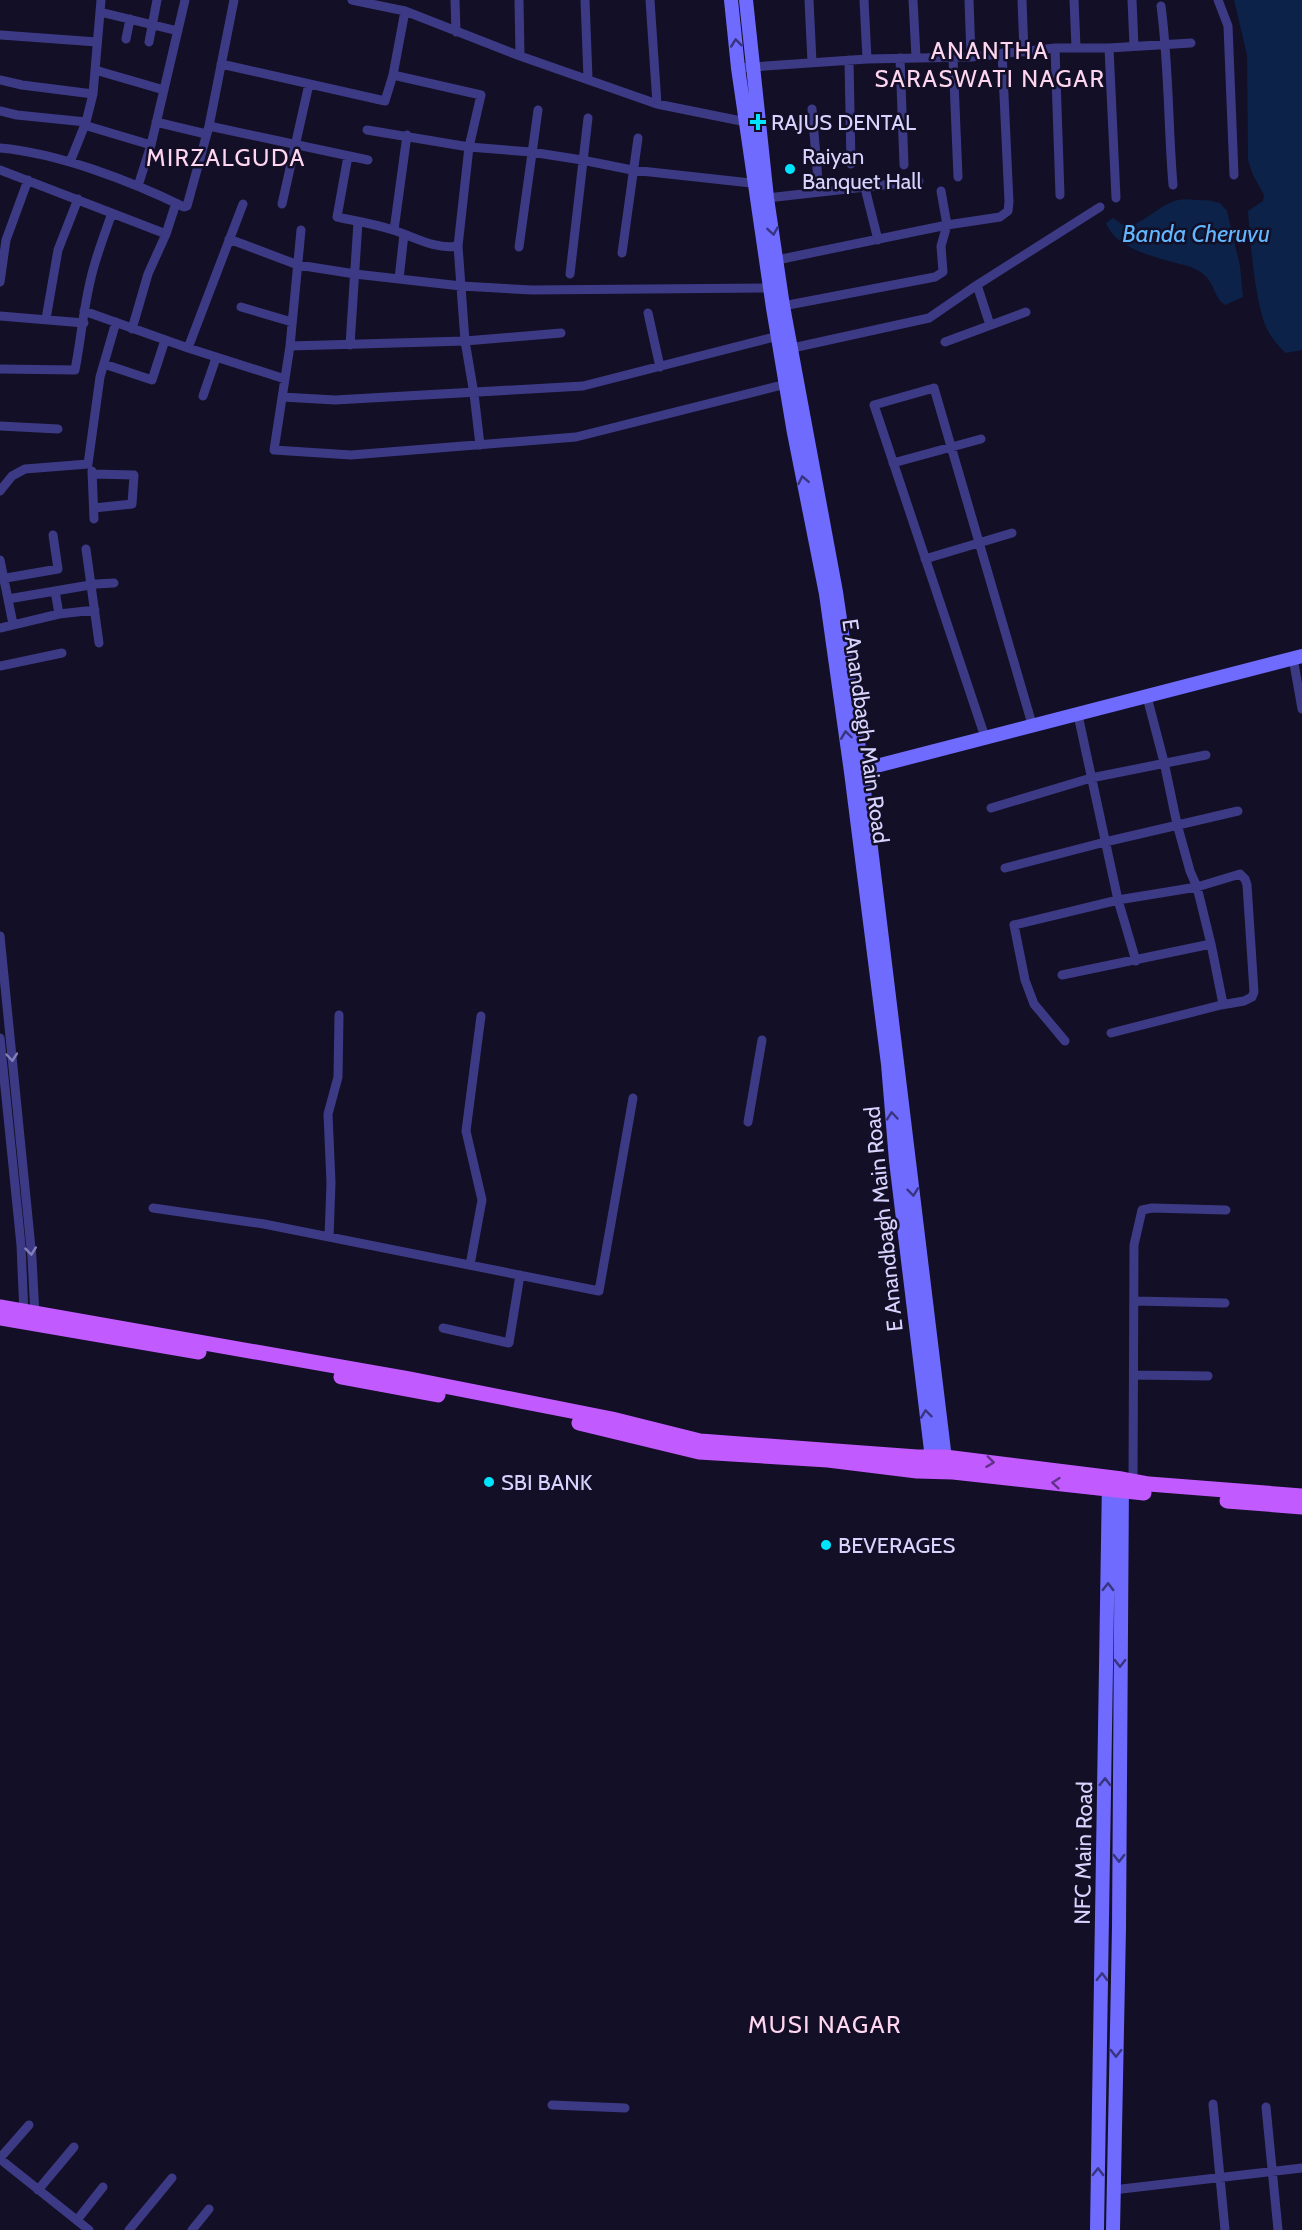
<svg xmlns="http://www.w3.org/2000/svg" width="1302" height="2230" font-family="Cabin,sans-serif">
	<rect width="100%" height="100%" fill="#130f26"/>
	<!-- water -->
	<path fill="#0c2248" d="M1234,0H1302V350L1286,353C1279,347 1273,340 1268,331C1255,306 1250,240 1248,211L1263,201L1264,195L1253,175L1248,160L1247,55Z
		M1207,200L1220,203L1227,211L1240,266L1243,297L1225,305C1211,295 1217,281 1197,270C1191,266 1183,265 1176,263C1151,256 1116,248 1106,223L1113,218L1126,227C1145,223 1158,205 1178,200C1187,198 1198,201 1207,200Z"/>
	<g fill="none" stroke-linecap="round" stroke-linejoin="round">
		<!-- street -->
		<path stroke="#3d3a85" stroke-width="9" d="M352,0L405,11L520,56L657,104L746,122
			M455,0L456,32
			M519,0L520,56
			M585,0L588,78
			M650,0L657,104
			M809,0L812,62
			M864,0L867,59
			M913,0L916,57
			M969,0L971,57
			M1022,0L1024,52
			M1074,0L1076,47
			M1132,0L1134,46
			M1218,0L1228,26L1234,175
			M1161,6C1169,66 1168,126 1173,185
			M100,12L178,31
			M1,35L97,42
			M126,39L130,19
			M149,42L157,0
			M1055,48L1060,195
			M1109,48L1116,198
			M900,58L904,165
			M953,58L958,177
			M849,60L851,164
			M221,64L385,101L393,75L405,11
			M738,68L867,59L971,57L1055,48H1109L1191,43
			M95,70L164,90
			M393,75L481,95L469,147L458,246L465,341L474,394L480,445
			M0,80L22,85L93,94
			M812,109L819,192
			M0,111L17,115L86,122
			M156,122L206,134
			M84,125L151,145
			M209,126L368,160
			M367,130L469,147L531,152L582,160L632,170L760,184
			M0,148C58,153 131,181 184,207L187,206L209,126L234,0
			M348,156L337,217C356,221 375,224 393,230C415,237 435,250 458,246
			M70,162L86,122L93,94L101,0
			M0,170L166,234
			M138,186L151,145L185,0
			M865,188L878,240
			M767,198L919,181
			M282,204L309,84
			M301,230L290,346L274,450L351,455L576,437L786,384
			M394,230L407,135
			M229,239L298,265L355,274L461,286L532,290L770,288
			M519,247L538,110
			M622,253L638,138
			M777,260L947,225L1000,217L1008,211L1009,202L1002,53
			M570,274L588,118
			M399,279L404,234
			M0,282L6,240L28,180
			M977,285L990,325
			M783,306L935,277L943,272L941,246L947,225L941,191
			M241,307L292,322
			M84,311L188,348L285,379
			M648,313L660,367
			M0,316L84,323
			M46,319L58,250L78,199
			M132,329L148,274L166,234L176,203
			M945,342L1026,312
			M350,345L358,222
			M290,346L465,341L561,333
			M188,348L243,204
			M788,349L929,318L977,285L1100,207
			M104,364L152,380L165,340
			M0,369L75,370C82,334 84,298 95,263C100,246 106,230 112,213
			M203,396L216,358
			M282,397L335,400L583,386L778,336
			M0,426L58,429
			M893,463L981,439
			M92,471L94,519
			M93,474L134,475L132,504L94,508
			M0,491L12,476L25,469L88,464L100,377L116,322
			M86,549L99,643
			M925,559L1012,533
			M0,560L13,624
			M0,579L58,569L53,535
			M8,599L55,591
			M59,614L95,610
			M0,628L59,614L55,591L96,584L114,583
			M1293,658L1302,709
			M0,666L62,653
			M1147,697L1164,762L1177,824L1190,871L1197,887L1211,944L1223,1004
			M1078,715L1118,900L1136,961
			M985,737L874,405L934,388L1032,724
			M991,808L1091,778L1206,755
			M1005,868L1105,842L1238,811
			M0,936L32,1258L35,1316
			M1062,975L1211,944
			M0,1038L21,1245L24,1314
			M1065,1041L1034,1004L1025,980L1014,925L1118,900L1197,887L1240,874L1245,879L1247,885L1254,992L1252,997L1244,1001L1221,1005L1111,1033
			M748,1122L762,1040
			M153,1208L264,1224L599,1291L633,1098
			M329,1237L331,1183L328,1114L338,1077L339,1015
			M470,1265L482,1200L466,1131L481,1016
			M1135,1301L1225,1303
			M443,1328L509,1343L520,1275
			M1135,1375L1208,1376
			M1133,1481L1134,1245L1142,1210L1152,1208L1226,1210
			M1213,2104L1225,2230
			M552,2105L625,2108
			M1266,2107L1278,2230
			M0,2158L29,2125
			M0,2159L89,2230
			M38,2190L74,2147
			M1113,2190L1302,2168
			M77,2220L103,2187
			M129,2230L172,2178
			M192,2230L209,2209"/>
		<!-- secondary -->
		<path stroke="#6f6bff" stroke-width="14" d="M731,0L738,68L773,308L794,433L826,594L851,772L888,1064L896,1161L933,1467
			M746,0L767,198L783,306L836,592L858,741L946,1467
			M853,772L1302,656
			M1097,2230L1109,1479
			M1113,2230L1119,1928L1122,1481"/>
		<!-- primary -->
		<path stroke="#c25bff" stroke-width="15" d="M0,1307L409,1379L612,1419L700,1441L917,1457H945L1122,1479L1149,1484L1302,1496
			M0,1318L199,1352
			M341,1377L438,1395
			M579,1423L699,1452L828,1460L917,1471L953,1472L1144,1493
			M1227,1501L1302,1507"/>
	</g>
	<!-- one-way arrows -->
	<defs><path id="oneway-chevron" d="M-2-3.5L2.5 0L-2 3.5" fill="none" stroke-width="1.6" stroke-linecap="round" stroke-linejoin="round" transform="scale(1.5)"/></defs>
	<g stroke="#38347d">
		<use href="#oneway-chevron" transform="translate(736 43) rotate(-96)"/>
		<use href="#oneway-chevron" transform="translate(773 231) rotate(81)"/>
		<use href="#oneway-chevron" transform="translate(803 480) rotate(-101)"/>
		<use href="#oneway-chevron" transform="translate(846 735) rotate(-98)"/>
		<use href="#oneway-chevron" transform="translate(892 1116) rotate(-95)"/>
		<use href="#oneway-chevron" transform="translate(913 1192) rotate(83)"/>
		<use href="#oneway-chevron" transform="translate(926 1414) rotate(-97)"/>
		<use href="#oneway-chevron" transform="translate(1108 1587) rotate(-89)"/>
		<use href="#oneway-chevron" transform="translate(1120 1663) rotate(90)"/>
		<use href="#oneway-chevron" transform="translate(1105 1782) rotate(-89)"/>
		<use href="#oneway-chevron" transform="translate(1119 1858) rotate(90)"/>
		<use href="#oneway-chevron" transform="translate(1102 1977) rotate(-89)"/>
		<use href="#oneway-chevron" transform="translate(1116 2053) rotate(91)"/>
		<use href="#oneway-chevron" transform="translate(1098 2172) rotate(-89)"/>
	</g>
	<g stroke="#837fbc">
		<use href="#oneway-chevron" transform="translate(12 1057) rotate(85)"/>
		<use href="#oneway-chevron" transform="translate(31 1251) rotate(84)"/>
	</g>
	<g stroke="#623188">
		<use href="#oneway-chevron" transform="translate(990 1462) rotate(7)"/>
		<use href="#oneway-chevron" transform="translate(1056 1483) rotate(-175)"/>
	</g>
	<!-- markers -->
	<g fill="#00e5ff" stroke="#130f26" stroke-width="2">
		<path d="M755 113h6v6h6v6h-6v6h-6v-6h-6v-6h6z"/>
		<circle cx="790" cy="169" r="6"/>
		<circle cx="489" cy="1482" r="6"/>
		<circle cx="826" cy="1545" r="6"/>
	</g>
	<g text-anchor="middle" stroke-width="5" stroke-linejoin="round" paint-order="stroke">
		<!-- poi labels -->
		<g font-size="22" fill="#d9d4ff" stroke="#130f26" text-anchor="start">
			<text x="771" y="130">RAJUS DENTAL</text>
			<text x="802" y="164">Raiyan<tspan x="802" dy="25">Banquet Hall</tspan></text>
			<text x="501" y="1490">SBI BANK</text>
			<text x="838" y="1553">BEVERAGES</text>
		</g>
		<!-- street labels -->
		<g font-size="22" fill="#d9d4ff" stroke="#130f26">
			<text transform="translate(866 731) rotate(82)" y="8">E Anandbagh Main Road</text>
			<text transform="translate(883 1219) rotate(-96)" y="8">E Anandbagh Main Road</text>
			<text transform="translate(1083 1853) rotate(-89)" y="8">NFC Main Road</text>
		</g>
		<!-- neighbourhood labels -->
		<g font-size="24" letter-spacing="1.5" fill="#ffd6f0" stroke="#130f26">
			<text x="990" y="59">ANANTHA<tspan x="990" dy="28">SARASWATI NAGAR</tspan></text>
			<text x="226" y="166">MIRZALGUDA</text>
			<text x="825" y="2033">MUSI NAGAR</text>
		</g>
		<!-- water labels -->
		<g font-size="24" font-style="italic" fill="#62b6ff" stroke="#130f26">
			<text x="1196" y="242">Banda Cheruvu</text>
		</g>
	</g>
</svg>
